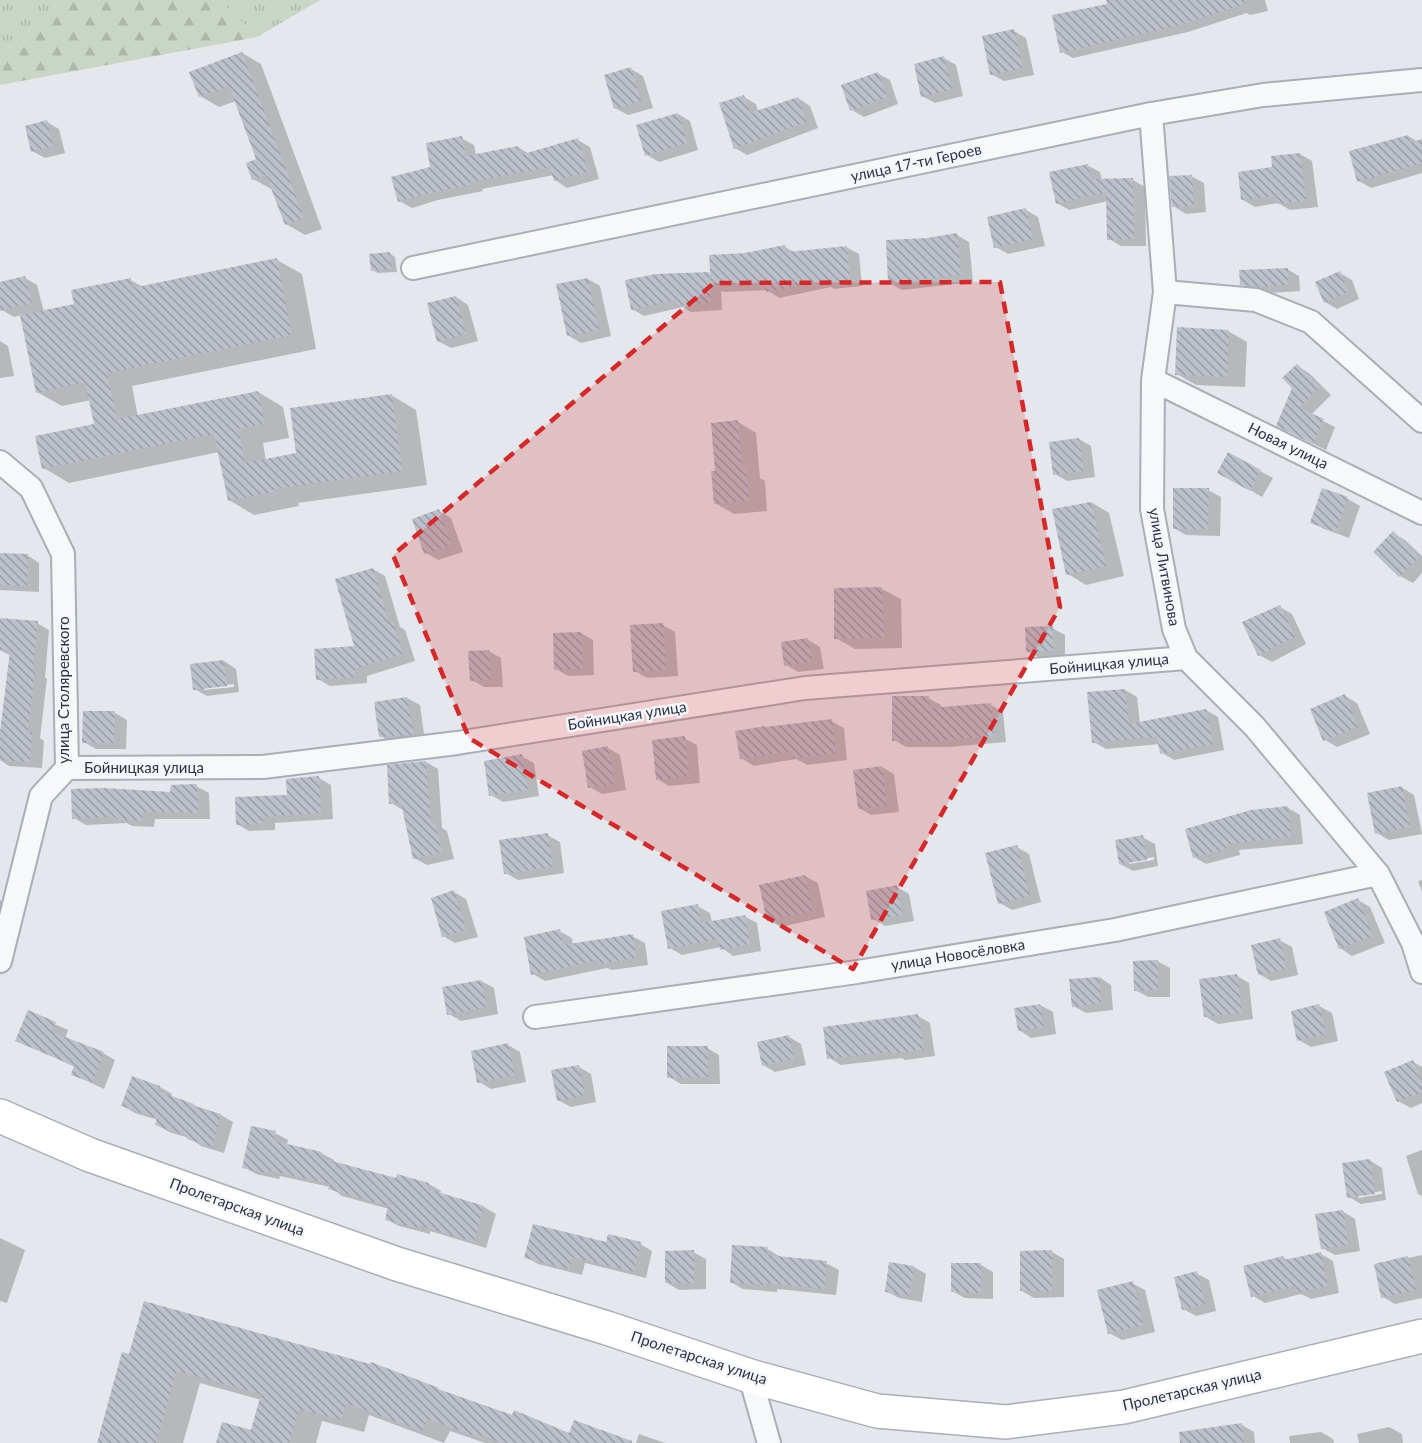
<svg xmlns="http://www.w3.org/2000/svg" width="1422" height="1443" font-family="Lato,sans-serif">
	<defs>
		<pattern id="grass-tufts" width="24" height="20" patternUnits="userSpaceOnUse" patternTransform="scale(1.5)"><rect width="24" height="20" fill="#c9d6c5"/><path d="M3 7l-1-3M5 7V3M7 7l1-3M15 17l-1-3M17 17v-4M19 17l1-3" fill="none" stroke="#adb8ab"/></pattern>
		<pattern id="forest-firs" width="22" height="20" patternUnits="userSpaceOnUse" patternTransform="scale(1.5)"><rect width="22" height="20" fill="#c9d6c5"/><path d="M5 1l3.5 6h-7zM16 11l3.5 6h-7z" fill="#adb8ab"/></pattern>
		<pattern id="building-back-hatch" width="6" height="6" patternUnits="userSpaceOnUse" patternTransform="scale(1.5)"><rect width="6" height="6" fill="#bbc0ca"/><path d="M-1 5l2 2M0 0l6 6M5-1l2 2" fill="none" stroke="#989da6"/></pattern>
	</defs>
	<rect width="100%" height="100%" fill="#e4e7ec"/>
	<!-- grass -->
	<path fill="url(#grass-tufts)" d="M0,0H62L0,55Z
		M219,0H320L257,37Z"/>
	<!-- forest -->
	<path fill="url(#forest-firs)" d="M62,0H219L257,37L0,85V55Z"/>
	<!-- shadow -->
	<path fill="#0003" fill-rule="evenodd" d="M1114,0H1265L1268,11L1250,15L1247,13L1188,32L1073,58L1062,52Z
		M1014,31L1026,38L1034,75L1004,81L991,74Z
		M242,53L261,64L322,229L305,235L286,224L273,190L253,179L258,160L236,101L219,107L200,96Z
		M944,58L956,65L963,96L935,103L922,96Z
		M631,69L643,76L653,108L628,115L615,108Z
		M877,73L890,80L898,104L864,117L852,110Z
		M744,97L756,104L758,112L798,98L810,106L818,128L747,155L735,148Z
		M678,114L690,121L698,150L659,162L647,155Z
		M47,122L59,129L65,153L45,158L32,151Z
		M1408,136L1418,142L1422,141V173L1371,188L1359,181Z
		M461,138L474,145L476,155L518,147L529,154L578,140L590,147L599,179L567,188L555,180L554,175L482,189L483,191L438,200L412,208L399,201Z
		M1300,154L1312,161L1318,207L1290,210L1278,203L1255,207L1243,200L1274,168Z
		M1087,165L1100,172L1102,181L1133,180L1145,187L1146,246H1121L1109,239L1108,201L1069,210L1057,203Z
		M1191,176L1204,183L1206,212L1186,214L1173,206Z
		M1026,210L1038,217L1045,246L1008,254L996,247Z
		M957,235L969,242L973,282L902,290L889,283L928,239Z
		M785,247L795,253L846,247L859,254L862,286L834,289L831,287L779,298L767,290L724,292L721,291L722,310L691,312L683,307L644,316L632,309L708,274L712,275L746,255Z
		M389,253L395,257L397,272L378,273L372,270Z
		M277,260L302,274L316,349L132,386L138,417L258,392L283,407L289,438L263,443L266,461L298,454L391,395L416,410L427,485L298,503L299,506L254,515L229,500L219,452L69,483L44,468L96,426L91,400L62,406L37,392L22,315L14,317L2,310L0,284L25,278L37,285L44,312L76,305L130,280L143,287Z
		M1287,269L1299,276L1300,291L1271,293L1254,291L1242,284Z
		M1340,273L1352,280L1359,299L1337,309L1325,302Z
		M588,279L600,286L611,336L581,343L569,336Z
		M456,297L468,305L478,341L451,348L438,341Z
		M1228,331L1247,342L1245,387L1196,385L1177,374Z
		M0,341L8,346L14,376L0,378Z
		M1297,366L1309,373L1331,395L1311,415L1335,427L1326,450L1290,432Z
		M738,422L756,433L760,478L765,481L767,511L734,514L715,503L716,472Z
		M1079,439L1091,446L1095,477L1067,481L1055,474Z
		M1229,454L1273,478L1262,497L1219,472Z
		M1208,490L1221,497L1220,536L1186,535L1174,528Z
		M1323,490L1348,499L1360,506L1349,538L1324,529L1311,522Z
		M1091,502L1109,513L1124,576L1086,585L1068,574L1053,511Z
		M439,511L451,518L463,552L438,560L426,553Z
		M1393,533L1405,540L1422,556V573L1413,583L1400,576L1375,552Z
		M0,555H27L39,563V592L0,590Z
		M373,569L385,576L400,627L405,630L415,661L367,676V683L330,686L318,679L356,647Z
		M882,589L901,599L902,648L855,649L836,638L835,590Z
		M1280,607L1292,614L1306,644L1272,662L1259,655Z
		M0,620L37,623L49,630L45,678L47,679L40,738L44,741L42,768L9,766L0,760V731H2L11,656L0,650Z
		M663,625L675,632L678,676L647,678L635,671Z
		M1052,628L1065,635V658H1040L1027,651Z
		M581,633L593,640L594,675L568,676L556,669Z
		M808,640L820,647L824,669L798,672L786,665Z
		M489,651L501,658L503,687H484L472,680Z
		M224,661L236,669L239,692L207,696L194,689ZM234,684V687L204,690V687Z
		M1125,690L1137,697L1140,723L1206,710L1218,717L1224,750L1174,760L1162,753L1160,744L1106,749L1094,742Z
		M1345,696L1357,703L1370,734L1337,747L1325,740Z
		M407,698L420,705L425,741L393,744L381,736Z
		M928,698L941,705V709L991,705L1003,712L1006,742L950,747H906L894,740Z
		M115,713L127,720L126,749H96L84,742Z
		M831,721L844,728L847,760L807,765L796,759L754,766L741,758Z
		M684,738L697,745L700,783L669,786L657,779Z
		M608,748L620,755L626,790L602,794L590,787Z
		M521,756L534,763L539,796L503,802L491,795Z
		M426,762L438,769L442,828L447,831L454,859L427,865L414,858L403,810L391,803Z
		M882,767L894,774L899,812L871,815L859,808Z
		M319,778L331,785L333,819L275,823V830L249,831L237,824Z
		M196,786L209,793L210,819H155L154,827L132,826L127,823L86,825L74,818L172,794Z
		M1401,787L1414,795L1422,834L1389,840L1377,833Z
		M1288,808L1300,815L1303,844L1239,850L1240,855L1206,864L1194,857Z
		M547,835L560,842L564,873L518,880L506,873Z
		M1142,837L1155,844L1158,866L1133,871L1120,864ZM1154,857V860L1129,864V861Z
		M1017,847L1029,854L1041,902L1012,910L1000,903Z
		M805,876L818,883L825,917L781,927L768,920Z
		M1422,880V892L1418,881Z
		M897,887L909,894L914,921L885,926L873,919Z
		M454,892L466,899L478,937L455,943L443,936Z
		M0,900L9,905L0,928Z
		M1358,900L1370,907L1385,943L1352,956L1340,948Z
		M697,906L710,913L712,922L744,916L757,923L761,951L733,956L721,947L682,955L670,948Z
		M559,931L572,938L573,945L632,936L645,943L648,965L612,970L607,968L545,981L533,974Z
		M1279,940L1292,947L1298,975L1271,981L1259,974Z
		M1157,961L1170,968V997H1148L1135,990Z
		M1237,976L1249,983L1253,1019L1218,1024L1206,1017Z
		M1099,977L1111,985L1113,1010L1086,1013L1073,1006Z
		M481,981L494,988L498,1014L461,1021L449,1014Z
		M1040,1005L1053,1012L1056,1034L1031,1038L1019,1030Z
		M1319,1006L1332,1013L1338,1041L1311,1047L1299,1040Z
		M28,1012L68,1030L65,1039L103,1053L115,1060L104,1089L73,1074L75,1067L17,1040Z
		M918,1016L930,1023L935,1056L905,1060L902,1058L841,1065L829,1058Z
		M789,1037L801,1044L806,1065L775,1072L763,1065Z
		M508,1045L520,1052L526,1082L491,1089L479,1082Z
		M707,1048L719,1055L720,1084H681L669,1077Z
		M1413,1062L1422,1067V1103L1411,1108L1398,1101Z
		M579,1067L591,1074L596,1102L571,1107L558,1100Z
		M133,1078L160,1087L172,1094L171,1097L221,1115L233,1122L224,1153L201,1146L189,1138L169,1132L157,1125L158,1120L135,1113L123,1106Z
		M275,1133L288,1140L287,1145L321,1153L334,1160L333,1163L397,1180L429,1184L441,1191L440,1194L484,1207L496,1214L486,1248L430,1231V1234L399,1226L386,1219L389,1209L342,1196L330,1187L280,1176L279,1179L256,1174L244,1167Z
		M1422,1150V1196L1418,1194L1406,1156Z
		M1369,1160L1382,1168L1386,1200L1361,1204L1349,1197ZM1382,1191V1194L1358,1198V1195Z
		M1342,1211L1355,1219L1360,1251L1335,1255L1322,1248Z
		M0,1238L25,1250L7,1303L0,1301Z
		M607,1244H640L652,1251L646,1278L585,1263L582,1275L538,1264L526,1257Z
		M767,1249L779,1256V1258L826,1263L839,1270L836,1295L777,1289V1292L743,1289L731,1282Z
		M693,1252L706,1259V1289L679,1290L667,1283Z
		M1052,1252L1064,1259V1297L1034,1298L1022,1291Z
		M1321,1254L1333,1261L1339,1293L1311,1299L1301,1294L1265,1303L1253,1296L1283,1257L1289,1261Z
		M1422,1255V1298L1395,1304L1383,1297L1376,1265Z
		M953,1264L981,1265L993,1272V1299L965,1298L952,1291Z
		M914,1267L926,1274L922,1302L899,1298L886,1291Z
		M1196,1273L1209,1280L1216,1311L1196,1316L1183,1309Z
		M1132,1283L1145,1290L1155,1332L1122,1340L1109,1333Z
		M130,1356L371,1366L372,1364L447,1394L570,1435L622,1443H485L450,1431L444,1443L369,1415L364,1432L322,1421L316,1443H218L252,1432L261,1400L200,1383L183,1443H98Z
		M1242,1425L1254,1432L1255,1443H1211Z
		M1389,1427L1402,1434L1403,1443H1359L1357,1434Z
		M1321,1432L1333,1439L1334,1443H1290L1289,1436Z
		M639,1434L665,1443H636Z"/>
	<!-- building -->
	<path fill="url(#building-back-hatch)" d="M1106,0H1245V4L1176,26L1060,53L1052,15L1107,4Z
		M1014,29L1023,68L990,75L982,36Z
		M242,52L304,218L285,225L266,175L252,180L246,163L256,159L229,86L199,97L189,72Z
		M944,56L952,89L921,97L914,64Z
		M631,67L641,101L614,109L604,75Z
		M878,72L887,97L850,111L841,85Z
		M744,95L750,113L798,97L806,122L734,149L719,103Z
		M678,113L687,143L645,156L636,125Z
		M47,120L53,146L31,152L25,126Z
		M1408,135L1410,143L1422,139V163L1357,182L1349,151Z
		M462,136L466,156L518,146L520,155L578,138L588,172L554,181L550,167L471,182V185L425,194L398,202L391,177L430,167L426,143Z
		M1300,153L1306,200L1277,204L1276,196L1241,200L1238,172L1272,167L1271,156Z
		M1088,164L1091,179L1133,178L1134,239L1107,240L1106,192L1056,204L1049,172Z
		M1192,175L1194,206L1172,207L1169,176Z
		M1026,208L1033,239L994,248L987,217Z
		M957,233L961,275L915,280V282L888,283L886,240L927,238Z
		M785,245L787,252L847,246L850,280L821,283L820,281L766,292L764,283L711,286L709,255L745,253Z
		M390,252L392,269L371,271L369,254Z
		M277,258L292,335L107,373L117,419L258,391L265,424L238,429L245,463L296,453L290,408L392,394L402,471L274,489V492L228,501L214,434L42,469L35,436L94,424L85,382L36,393L20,315L74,304L71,290L131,278L132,288Z
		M1288,268V285L1258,287L1240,285L1239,270Z
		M1340,271L1348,292L1324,303L1315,282Z
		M709,272L711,303L677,305L676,300L631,310L625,280L656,274Z
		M25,276L32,303L0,311V282Z
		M588,278L599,330L567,336L556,284Z
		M456,296L466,334L437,342L427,303Z
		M1177,327L1229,330L1227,377L1175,375Z
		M1297,364L1320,387L1299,408L1324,419L1313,444L1276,426L1292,388L1282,378Z
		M738,420L742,469H746L749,501L714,504L711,471H715L711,423Z
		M1079,438L1084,471L1053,475L1049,442Z
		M1228,452L1261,470L1250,491L1217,473Z
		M1173,488H1209L1208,529H1173Z
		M1322,488L1348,497L1336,532L1310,523Z
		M1091,502L1106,566L1066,575L1052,509Z
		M439,509L451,545L424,554L412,519Z
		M1393,531L1419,557L1399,577L1373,552Z
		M0,553L28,554L27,586L0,585Z
		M373,568L389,623L393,621L403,654L355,669V677L316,680L314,649L354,646L335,579Z
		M882,587L884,638L834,639V588Z
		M1280,605L1295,637L1258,656L1242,622Z
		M0,618L38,621L33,670H35L28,732H32L30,762L0,760V732L10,651L0,650Z
		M663,623L666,670L633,672L630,625Z
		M1053,626V651L1026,652L1025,627Z
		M581,632L583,669L554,670L553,633Z
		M808,638L812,662L784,666L781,642Z
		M489,650L491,680L470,681L468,651Z
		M224,660L227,686L193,690L190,664Z
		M1125,689L1129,724L1206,709L1213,744L1160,754L1157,737L1092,743L1087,692Z
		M1345,694L1358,727L1323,741L1310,709Z
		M892,696H929V708L991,703L994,736L937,741H892Z
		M407,697L414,735L379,737L374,702Z
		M83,711H115L114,743H82Z
		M832,719L836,753L793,759L792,751L740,759L735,731L765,726V727Z
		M685,736L689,776L656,780L652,740Z
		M608,746L615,784L588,788L582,751Z
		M522,754L528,790L489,796L484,761Z
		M426,761L431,823L435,822L442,852L413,859L401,803L389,804L387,765Z
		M882,766L887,806L858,809L853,770Z
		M319,776L321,813L263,817V824L236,825L235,797L287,795L286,779Z
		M197,784L198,813L143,812L142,821L119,820V817L72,819L71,789L104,788L170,792L171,785Z
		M1402,786L1410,827L1375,834L1367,793Z
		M1288,806L1291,837L1227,844L1228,848L1193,858L1185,829L1251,810Z
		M548,833L553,867L504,874L499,840Z
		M1143,835L1147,860L1119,864L1115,840Z
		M1017,845L1030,896L998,904L985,853Z
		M805,875L813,911L767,921L759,885Z
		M897,885L902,915L871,920L866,891Z
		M454,890L466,930L442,937L431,898Z
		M1358,898L1373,936L1339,949L1324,912Z
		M698,904L701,923L745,915L750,944L720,950L718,939L668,949L661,911Z
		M560,929L563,945L633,934L636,958L598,964V960L531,975L524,937Z
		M1280,938L1286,969L1258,975L1251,945Z
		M1158,960V990L1134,991L1133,961Z
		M1237,974L1242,1013L1204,1017L1199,979Z
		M1099,977L1101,1004L1072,1007L1069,979Z
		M481,980L487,1007L447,1015L442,987Z
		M1040,1004L1044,1027L1018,1031L1014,1008Z
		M1319,1004L1326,1034L1297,1041L1291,1011Z
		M28,1010L56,1022L52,1032L104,1052L92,1083L71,1075L74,1066L15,1041Z
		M918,1014L924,1049L892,1054L891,1052L827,1059L823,1027Z
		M789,1035L794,1059L762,1066L757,1042Z
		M508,1043L515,1075L477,1083L471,1051Z
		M667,1046H708V1077L667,1078Z
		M1413,1060L1422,1082V1092L1397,1102L1384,1072Z
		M579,1065L585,1095L557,1101L551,1070Z
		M132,1076L160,1086L158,1091L194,1104L193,1106L221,1114L212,1147L187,1139L188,1136L155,1125L157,1118L121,1106Z
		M251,1126L276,1131L274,1141L322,1152L321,1158L396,1178L397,1174L429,1183L428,1189L484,1206L474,1242L418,1225L417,1228L385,1220L388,1206L328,1189L330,1184L268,1170L267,1173L242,1168Z
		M1370,1159L1375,1194L1347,1198L1342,1163Z
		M1343,1210L1348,1245L1321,1249L1315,1214Z
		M533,1224L606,1242L608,1234L641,1242L634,1272L572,1257L569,1269L524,1258Z
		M732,1245L768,1247L767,1255L827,1261L824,1289L765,1283V1285L730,1283Z
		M694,1250V1283H665V1251Z
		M1052,1250V1291H1020V1251Z
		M1321,1252L1328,1286L1297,1293L1295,1286L1251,1297L1243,1266L1283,1256L1284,1260Z
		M1408,1256L1416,1290L1381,1298L1374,1264Z
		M889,1262L914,1266L909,1296L885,1292Z
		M951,1263H981V1293L951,1292Z
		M1197,1271L1205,1304L1182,1310L1174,1277Z
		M1133,1281L1143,1325L1108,1334L1097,1290Z
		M144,1301L370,1364L371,1362L439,1388L438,1389L512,1415L514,1410L569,1433L574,1420L632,1441V1443H500L482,1435L481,1438L427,1419L422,1431L346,1403L341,1420L299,1409L289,1443H216L222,1422L251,1430L261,1394L177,1371L156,1443H97L122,1352L129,1354Z
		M1242,1423L1244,1443H1180L1179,1432Z"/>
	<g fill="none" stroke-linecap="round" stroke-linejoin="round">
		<defs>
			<path id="minor" d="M1151,114L1165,292L1153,380L1152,509L1174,629L1186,658L1254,726L1378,874L1413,943L1422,972
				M413,268L1151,114L1263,95L1422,80
				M1165,292L1256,300L1311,322L1422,421
				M1153,380L1422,513
				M0,462L31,488L63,554L67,768L41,796L0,961
				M67,768L263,767L457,743L805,688L1186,658
				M535,1017L857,972L1115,930L1378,874
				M750,1376L769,1443"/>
			<path id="secondary" d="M0,1116L90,1155L397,1264L607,1328L750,1376L877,1411L1006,1422L1124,1407L1422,1336"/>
		</defs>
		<!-- minor casing -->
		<use href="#minor" stroke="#a9aeb7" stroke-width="26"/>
		<!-- secondary casing -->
		<use href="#secondary" stroke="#a9aeb7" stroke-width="36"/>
		<!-- minor -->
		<use href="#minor" stroke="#f7f8fa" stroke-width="22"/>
		<!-- secondary -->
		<use href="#secondary" stroke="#fff" stroke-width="33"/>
	</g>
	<!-- marked area -->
	<path fill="#d62828" fill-opacity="0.2" stroke="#d62828" stroke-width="4.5" stroke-dasharray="12 8" stroke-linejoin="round" d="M1000,282L1060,607L853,969L469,738L393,555L714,283Z"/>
	<g text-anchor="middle" stroke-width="5" stroke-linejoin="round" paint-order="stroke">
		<!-- street labels -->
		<g font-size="15" fill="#2b3445" stroke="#f4f6f9">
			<text transform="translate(916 163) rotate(-12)" y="5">улица 17-ти Героев</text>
			<text transform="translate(1288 446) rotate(26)" y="5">Новая улица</text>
			<text transform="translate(1164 567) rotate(80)" y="5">улица Литвинова</text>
			<text transform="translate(1109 664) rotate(-5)" y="5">Бойницкая улица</text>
			<text transform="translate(64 690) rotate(-90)" y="5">улица Столяревского</text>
			<text transform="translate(627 716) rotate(-9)" y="5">Бойницкая улица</text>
			<text x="144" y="773">Бойницкая улица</text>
			<text transform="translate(958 955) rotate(-9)" y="5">улица Новосёловка</text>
			<text transform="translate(237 1207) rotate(20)" y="5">Пролетарская улица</text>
			<text transform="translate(699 1358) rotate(18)" y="5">Пролетарская улица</text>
			<text transform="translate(1192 1390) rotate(-13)" y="5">Пролетарская улица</text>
		</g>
	</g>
</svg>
